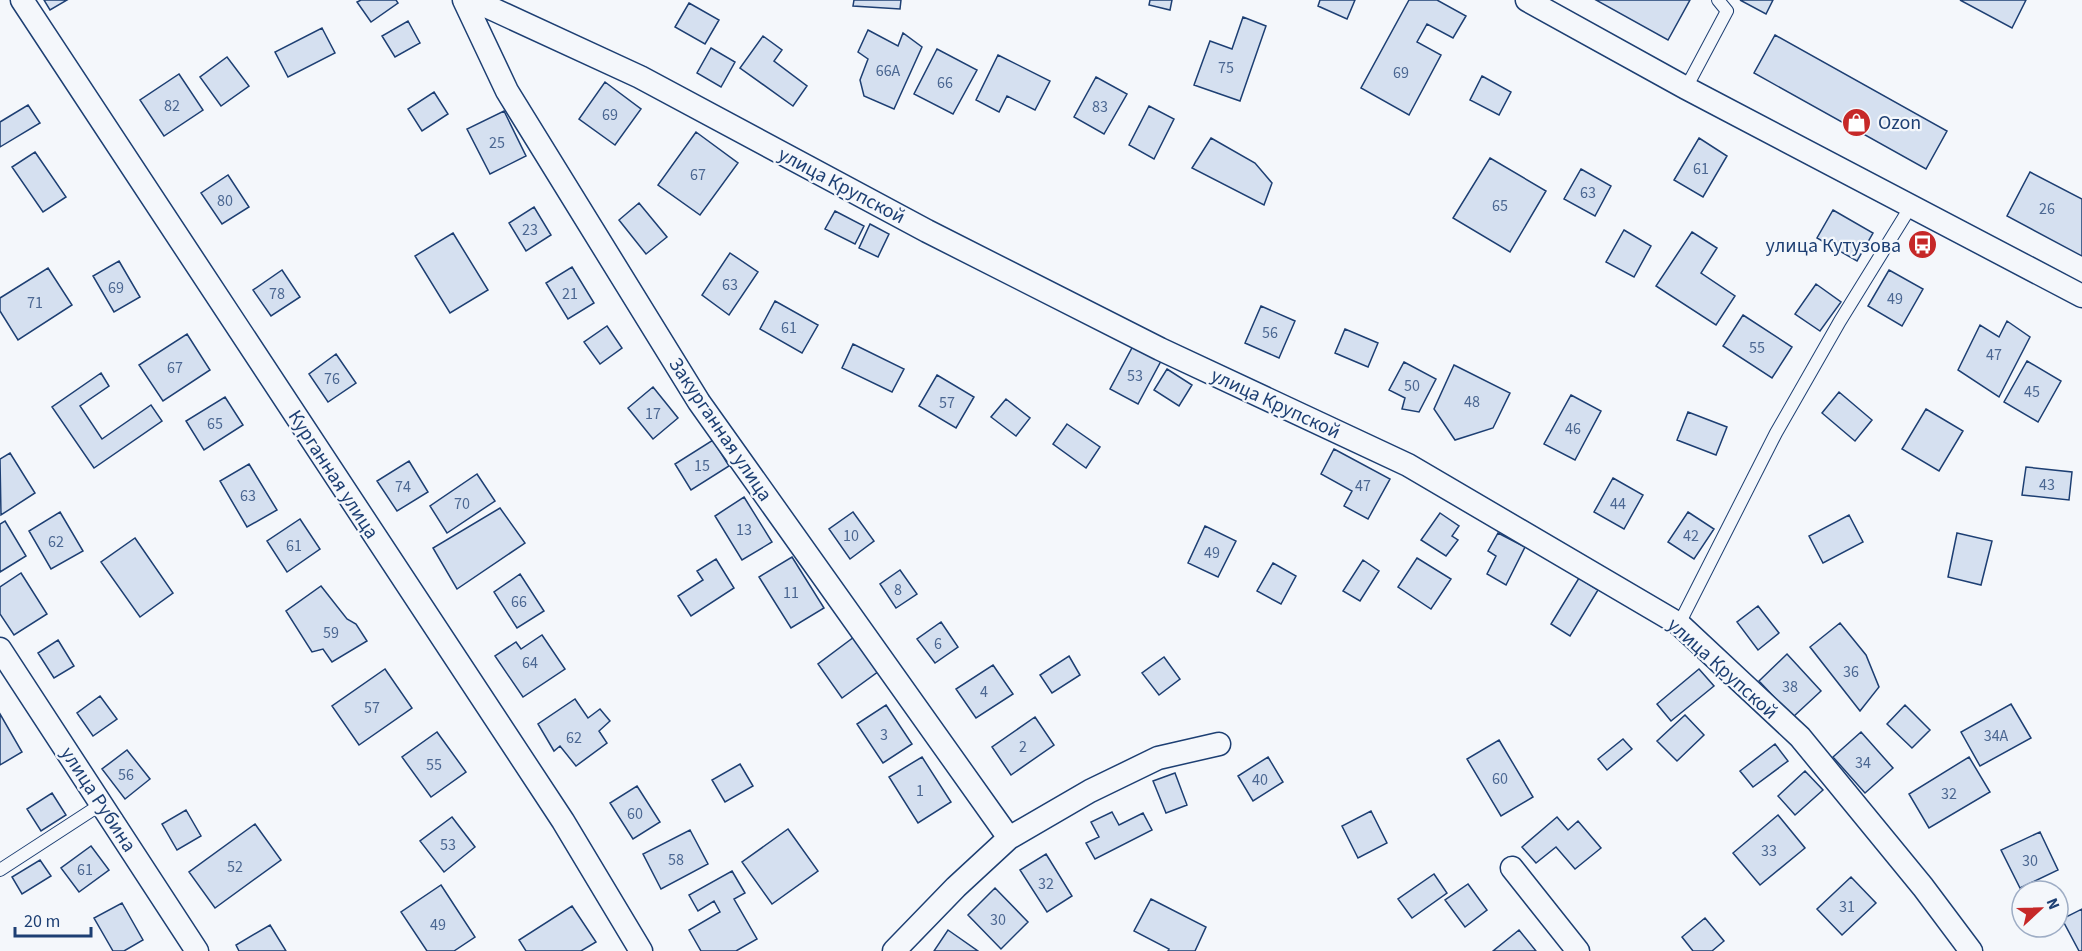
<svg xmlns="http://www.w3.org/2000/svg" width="2082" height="951" font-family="'Source Sans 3',sans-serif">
	<rect width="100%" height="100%" fill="#f4f7fb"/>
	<!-- building -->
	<path fill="#d5e0f0" stroke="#1d3f73" stroke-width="1.5" d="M44,0H67L50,10Z
		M361,0H396L398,3L371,22L357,2Z
		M854,0H901L900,9L853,6Z
		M1150,0H1172L1170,10L1149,5Z
		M1320,0H1355L1347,19L1318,6Z
		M1409,0H1437L1466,16L1453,38L1427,24L1417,42L1441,55L1409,115L1361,88Z
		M1596,0H1690L1668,40Z
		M1740,0H1773L1766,14Z
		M1960,0H2026L2012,28Z
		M689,3L719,20L705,44L675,27Z
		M1243,17L1266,26L1240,101L1194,85L1210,41L1232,49Z
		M408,21L420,43L395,57L382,36Z
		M322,28L335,53L288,77L275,52Z
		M868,30L898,46L903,33L922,47L894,109L864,96L860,80L868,59L858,52Z
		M1775,35L1947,131L1926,169L1754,73Z
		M763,36L782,50L774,61L807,86L793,106L740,68Z
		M711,48L735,62L721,87L697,73Z
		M937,49L977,70L953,114L914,94Z
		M998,55L1050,81L1035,110L1007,96L999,112L976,100Z
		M227,57L249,86L221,106L200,77Z
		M179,74L203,110L164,136L140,100Z
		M1482,76L1511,92L1499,115L1470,100Z
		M1096,77L1127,94L1104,134L1074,117Z
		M605,82L641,109L615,145L579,119Z
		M434,92L448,114L422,131L408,109Z
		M28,105L40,123L0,147V122Z
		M1149,106L1174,119L1154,159L1129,145Z
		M504,111L526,156L490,174L467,129Z
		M696,132L738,163L700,215L658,185Z
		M1211,138L1255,163L1272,183L1264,205L1192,168Z
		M1699,138L1727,156L1703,197L1674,180Z
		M35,152L66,197L43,212L12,167Z
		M1490,158L1546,191L1510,252L1453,218Z
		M1581,169L1611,186L1595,216L1564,199Z
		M2030,172L2082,199V256L2007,216Z
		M228,175L249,207L222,224L201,193Z
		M639,203L667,237L646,254L619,220Z
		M534,207L551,235L526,251L509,223Z
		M1833,210L1873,233L1857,261L1817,238Z
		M835,211L864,226L855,244L825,229Z
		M870,224L889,234L878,257L859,248Z
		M1624,230L1651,246L1634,277L1606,262Z
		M1692,232L1717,248L1701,273L1735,296L1716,325L1656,286Z
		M453,233L488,290L450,313L415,256Z
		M730,253L758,272L729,315L702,295Z
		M119,261L140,297L114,312L93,276Z
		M572,267L594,303L568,319L546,283Z
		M48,268L72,305L18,340L0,311V298Z
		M282,270L300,297L271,316L253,290Z
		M1889,270L1923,289L1902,326L1868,306Z
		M1816,284L1841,302L1820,331L1795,314Z
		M775,301L818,325L802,353L760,329Z
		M1261,306L1295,321L1279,358L1245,343Z
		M1743,315L1792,347L1772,378L1723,346Z
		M2007,321L2030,337L1999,397L1958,370L1980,325L1999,337Z
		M607,326L622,348L600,364L584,342Z
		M1345,329L1378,343L1368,367L1335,353Z
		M187,334L210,370L163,401L139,365Z
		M853,344L904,369L892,392L842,368Z
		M1133,346L1161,361L1138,404L1110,389Z
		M336,354L356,383L328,402L309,374Z
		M2027,361L2061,381L2038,422L2004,402Z
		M1404,362L1436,379L1419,412L1402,409L1405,398L1389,390Z
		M1454,365L1510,393L1493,428L1455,440L1434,409Z
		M1167,369L1192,385L1179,406L1154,390Z
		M101,373L109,386L80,406L102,439L151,405L162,421L94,468L52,407Z
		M937,375L974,397L956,428L919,406Z
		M653,387L678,418L653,439L628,408Z
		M1839,392L1872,420L1855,441L1822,413Z
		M1571,395L1601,411L1575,460L1544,444Z
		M225,397L243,425L204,450L186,421Z
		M1006,399L1030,418L1016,436L991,417Z
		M1926,409L1963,431L1939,471L1902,449Z
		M1688,412L1727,427L1716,455L1677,440Z
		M1067,424L1100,447L1086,468L1053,444Z
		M713,440L729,466L691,490L675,464Z
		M1334,449L1390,479L1368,519L1344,506L1352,491L1321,474Z
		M10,453L35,493L1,515L0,459Z
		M409,461L428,492L397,511L377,481Z
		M249,464L277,510L247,527L220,481Z
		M2026,467L2072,472L2069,500L2022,495Z
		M477,474L495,501L447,533L430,506Z
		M1613,478L1643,495L1624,529L1594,512Z
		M744,497L772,542L742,560L715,516Z
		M500,508L525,543L457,589L433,548Z
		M60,512L83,551L51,569L29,531Z
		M853,512L874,541L850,559L829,529Z
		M1688,512L1714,529L1694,559L1668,542Z
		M1440,513L1459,526L1452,536L1458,540L1446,556L1421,540Z
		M1849,515L1863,542L1823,563L1809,536Z
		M300,519L320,549L287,572L267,541Z
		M5,521L26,556L0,572V524Z
		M1205,526L1236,541L1218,577L1188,563Z
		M1498,533L1525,547L1506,585L1487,574L1496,556L1488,551Z
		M1957,533L1992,541L1981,585L1948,577Z
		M135,538L173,593L140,617L101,562Z
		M792,557L824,608L791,628L759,577Z
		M1417,558L1451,579L1431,609L1398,587Z
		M716,559L734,588L691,616L678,596L703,580L697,571Z
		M1363,560L1379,571L1360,601L1343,591Z
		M1273,563L1296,576L1281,604L1257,591Z
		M900,570L917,594L896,608L880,584Z
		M21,573L47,614L14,635L0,614V587Z
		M520,574L544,611L517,628L494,592Z
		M1579,578L1598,590L1570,636L1551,624Z
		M321,586L347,619L356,624L367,641L332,662L323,649L312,652L286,611Z
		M1758,606L1779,633L1758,650L1737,622Z
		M941,622L958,647L935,663L917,639Z
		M1840,623L1866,655L1879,687L1860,711L1810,647Z
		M542,635L565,669L523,697L495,656L516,642L521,649Z
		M854,637L879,671L842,698L818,664Z
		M58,640L74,666L54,678L38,653Z
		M1787,654L1821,691L1793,717L1759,681Z
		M1069,656L1080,675L1052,693L1040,675Z
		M1164,657L1180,679L1159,695L1142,673Z
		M993,665L1013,694L976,718L956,689Z
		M385,669L412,708L359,745L332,706Z
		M1699,669L1714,686L1671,721L1657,704Z
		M100,696L117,719L93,736L77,713Z
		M575,699L588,718L600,709L610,721L599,731L607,743L576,766L560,746L554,751L538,724Z
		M2011,704L2031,738L1980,766L1961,732Z
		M886,705L912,744L883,763L857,724Z
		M1905,705L1930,730L1912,748L1887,724Z
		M0,714L22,752L0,765Z
		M1685,715L1704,735L1677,761L1657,741Z
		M1035,717L1054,745L1011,775L992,747Z
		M437,732L466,772L431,797L402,757Z
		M1861,732L1893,768L1865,793L1833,757Z
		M1623,739L1632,749L1607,770L1598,759Z
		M1499,740L1533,797L1501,816L1467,759Z
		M1775,744L1788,761L1753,787L1740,771Z
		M127,750L150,779L125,799L102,769Z
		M922,757L951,802L918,823L889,777Z
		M1268,757L1283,782L1253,801L1238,776Z
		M1969,757L1990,792L1929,828L1909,794Z
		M740,764L753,786L725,802L712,780Z
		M1805,771L1823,790L1795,815L1778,796Z
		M1175,773L1187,805L1166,813L1153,781Z
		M637,786L660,822L633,839L610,803Z
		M52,793L66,815L41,831L27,809Z
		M186,810L201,836L177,850L162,824Z
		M1371,811L1387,843L1358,858L1342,826Z
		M1112,812L1119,825L1143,813L1152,830L1095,859L1086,843L1099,837L1091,822Z
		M1778,815L1805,848L1760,885L1733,853Z
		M452,817L475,847L444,872L420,841Z
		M1557,817L1568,830L1578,821L1601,848L1575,869L1556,847L1536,863L1522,847Z
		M255,824L281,860L215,908L189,872Z
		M788,829L818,871L772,904L742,862Z
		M690,830L708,864L661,889L643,854Z
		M2040,832L2058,870L2020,888L2001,850Z
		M91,846L109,870L79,892L61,868Z
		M1046,854L1072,896L1047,912L1020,870Z
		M40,860L51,876L22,894L12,877Z
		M732,871L745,893L734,899L757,939L736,951H701L689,930L720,912L714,901L698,911L689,895Z
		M1434,874L1447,893L1412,918L1398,899Z
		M1851,877L1876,903L1842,935L1817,909Z
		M1468,884L1487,910L1465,927L1445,900Z
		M441,885L475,937L454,951H427L401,912Z
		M995,888L1028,922L1001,949L968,915Z
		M1151,899L1206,927L1195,951H1168L1169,949L1134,931Z
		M122,903L143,940L124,951H113L94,918Z
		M572,906L596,942L581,951H526L519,940Z
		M2082,909V951H2079L2062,919Z
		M1705,918L1724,941L1712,951H1693L1682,937Z
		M270,925L286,951H239L236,945Z
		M948,930L978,951H934Z
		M1519,930L1536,951H1493Z"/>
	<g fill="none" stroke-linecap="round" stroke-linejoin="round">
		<defs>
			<path id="lane" d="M1686,88L1727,11L1718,0
				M1679,624L1776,433L1840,321L1911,206
				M0,870L103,803"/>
			<path id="street" d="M22,0L563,821L641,951
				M464,0L507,91L699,402L1009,838
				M473,0L640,77L927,231L1160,349L1408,465L1679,624L1800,737L1923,887L1971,951
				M1527,0L1686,88L2082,296
				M0,649L197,951
				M1512,868L1578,951
				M894,951L956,887L1009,838L1090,791L1158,758L1219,744"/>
		</defs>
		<!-- lane casing -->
		<use href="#lane" stroke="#1d3f73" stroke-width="14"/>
		<!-- street casing -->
		<use href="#street" stroke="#1d3f73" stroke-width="25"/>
		<!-- lane -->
		<use href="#lane" stroke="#f4f7fb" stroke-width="12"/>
		<!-- street -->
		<use href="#street" stroke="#f4f7fb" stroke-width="22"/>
	</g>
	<!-- icons -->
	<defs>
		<symbol id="shop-disc" viewBox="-11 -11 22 22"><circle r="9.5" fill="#c62828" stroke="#f4f7fb"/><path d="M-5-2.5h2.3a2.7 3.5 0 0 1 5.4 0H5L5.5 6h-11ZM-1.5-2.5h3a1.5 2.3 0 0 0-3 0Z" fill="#fff"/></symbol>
		<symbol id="bus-disc" viewBox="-11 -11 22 22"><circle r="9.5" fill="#c62828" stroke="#f4f7fb"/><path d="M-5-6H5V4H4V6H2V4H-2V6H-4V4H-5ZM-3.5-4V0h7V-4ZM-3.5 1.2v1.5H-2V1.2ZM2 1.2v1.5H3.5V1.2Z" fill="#fff"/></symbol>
	</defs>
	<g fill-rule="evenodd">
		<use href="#shop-disc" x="1840" y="106" width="33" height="33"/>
		<use href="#bus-disc" x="1906" y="228" width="33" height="33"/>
	</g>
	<g text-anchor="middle" stroke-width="4.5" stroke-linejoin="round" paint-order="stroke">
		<!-- number labels -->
		<g font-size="16" fill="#4b6792">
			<text x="1226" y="73">75</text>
			<text x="888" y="76">66А</text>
			<text x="1401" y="78">69</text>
			<text x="945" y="88">66</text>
			<text x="172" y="111">82</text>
			<text x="1100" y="112">83</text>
			<text x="610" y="120">69</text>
			<text x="497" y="148">25</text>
			<text x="1701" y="174">61</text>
			<text x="698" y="180">67</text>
			<text x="1588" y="198">63</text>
			<text x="225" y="206">80</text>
			<text x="1500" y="211">65</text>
			<text x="2047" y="214">26</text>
			<text x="530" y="235">23</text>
			<text x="730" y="290">63</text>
			<text x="116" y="293">69</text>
			<text x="277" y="299">78</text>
			<text x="570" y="299">21</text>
			<text x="1895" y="304">49</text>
			<text x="35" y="308">71</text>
			<text x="789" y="333">61</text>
			<text x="1270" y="338">56</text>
			<text x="1757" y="353">55</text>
			<text x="1994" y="360">47</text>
			<text x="175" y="373">67</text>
			<text x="1135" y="381">53</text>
			<text x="332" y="384">76</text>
			<text x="1412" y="391">50</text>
			<text x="2032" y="397">45</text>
			<text x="1472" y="407">48</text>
			<text x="947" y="408">57</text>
			<text x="653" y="419">17</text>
			<text x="215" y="429">65</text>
			<text x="1573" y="434">46</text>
			<text x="702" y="471">15</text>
			<text x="2047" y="490">43</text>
			<text x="1363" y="491">47</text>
			<text x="403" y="492">74</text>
			<text x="248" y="501">63</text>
			<text x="462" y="509">70</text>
			<text x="1618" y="509">44</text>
			<text x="744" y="535">13</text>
			<text x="851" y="541">10</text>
			<text x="1691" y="541">42</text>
			<text x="56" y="547">62</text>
			<text x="294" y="551">61</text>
			<text x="1212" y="558">49</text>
			<text x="898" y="595">8</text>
			<text x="791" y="598">11</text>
			<text x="519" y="607">66</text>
			<text x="331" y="638">59</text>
			<text x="938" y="649">6</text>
			<text x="530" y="668">64</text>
			<text x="1851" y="677">36</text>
			<text x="1790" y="692">38</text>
			<text x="984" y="697">4</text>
			<text x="372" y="713">57</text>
			<text x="884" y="740">3</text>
			<text x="1996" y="741">34А</text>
			<text x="574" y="743">62</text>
			<text x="1023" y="752">2</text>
			<text x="1863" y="768">34</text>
			<text x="434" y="770">55</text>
			<text x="126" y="780">56</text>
			<text x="1500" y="784">60</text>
			<text x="1260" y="785">40</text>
			<text x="920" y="796">1</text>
			<text x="1949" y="799">32</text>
			<text x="635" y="819">60</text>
			<text x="448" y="850">53</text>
			<text x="1769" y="856">33</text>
			<text x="676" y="865">58</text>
			<text x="2030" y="866">30</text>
			<text x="235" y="872">52</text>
			<text x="85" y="875">61</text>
			<text x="1046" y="889">32</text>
			<text x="1847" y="912">31</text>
			<text x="998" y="925">30</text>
			<text x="438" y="930">49</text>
		</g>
		<!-- poi labels -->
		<g font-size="20" fill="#1d3f73" stroke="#f4f7fb" text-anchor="start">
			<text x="1878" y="129">Ozon</text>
			<text x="1901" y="252" text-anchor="end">улица Кутузова</text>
		</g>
		<!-- street labels -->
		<g font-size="20" fill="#1d3f73" stroke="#f4f7fb">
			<text transform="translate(842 185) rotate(28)" y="7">улица Крупской</text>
			<text transform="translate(1276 403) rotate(25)" y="7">улица Крупской</text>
			<text transform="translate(721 429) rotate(56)" y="7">Закурганная улица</text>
			<text transform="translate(334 474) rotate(57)" y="7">Курганная улица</text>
			<text transform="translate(1723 668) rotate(42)" y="7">улица Крупской</text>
			<text transform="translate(99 799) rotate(57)" y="7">улица Рубина</text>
		</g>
	</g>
	<!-- north arrow -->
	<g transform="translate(2040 909) rotate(68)"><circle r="28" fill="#f4f7fb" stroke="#9eadc5" stroke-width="1.5"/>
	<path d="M0-4.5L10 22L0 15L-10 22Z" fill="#c62828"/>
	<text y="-9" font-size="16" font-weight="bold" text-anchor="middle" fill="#1d3f73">N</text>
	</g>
	<!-- scale -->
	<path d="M15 927v9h76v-9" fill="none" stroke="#1d3f73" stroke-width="3"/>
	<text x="24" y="927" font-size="18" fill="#1d3f73" stroke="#f4f7fb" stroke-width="4.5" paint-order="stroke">20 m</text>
</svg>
